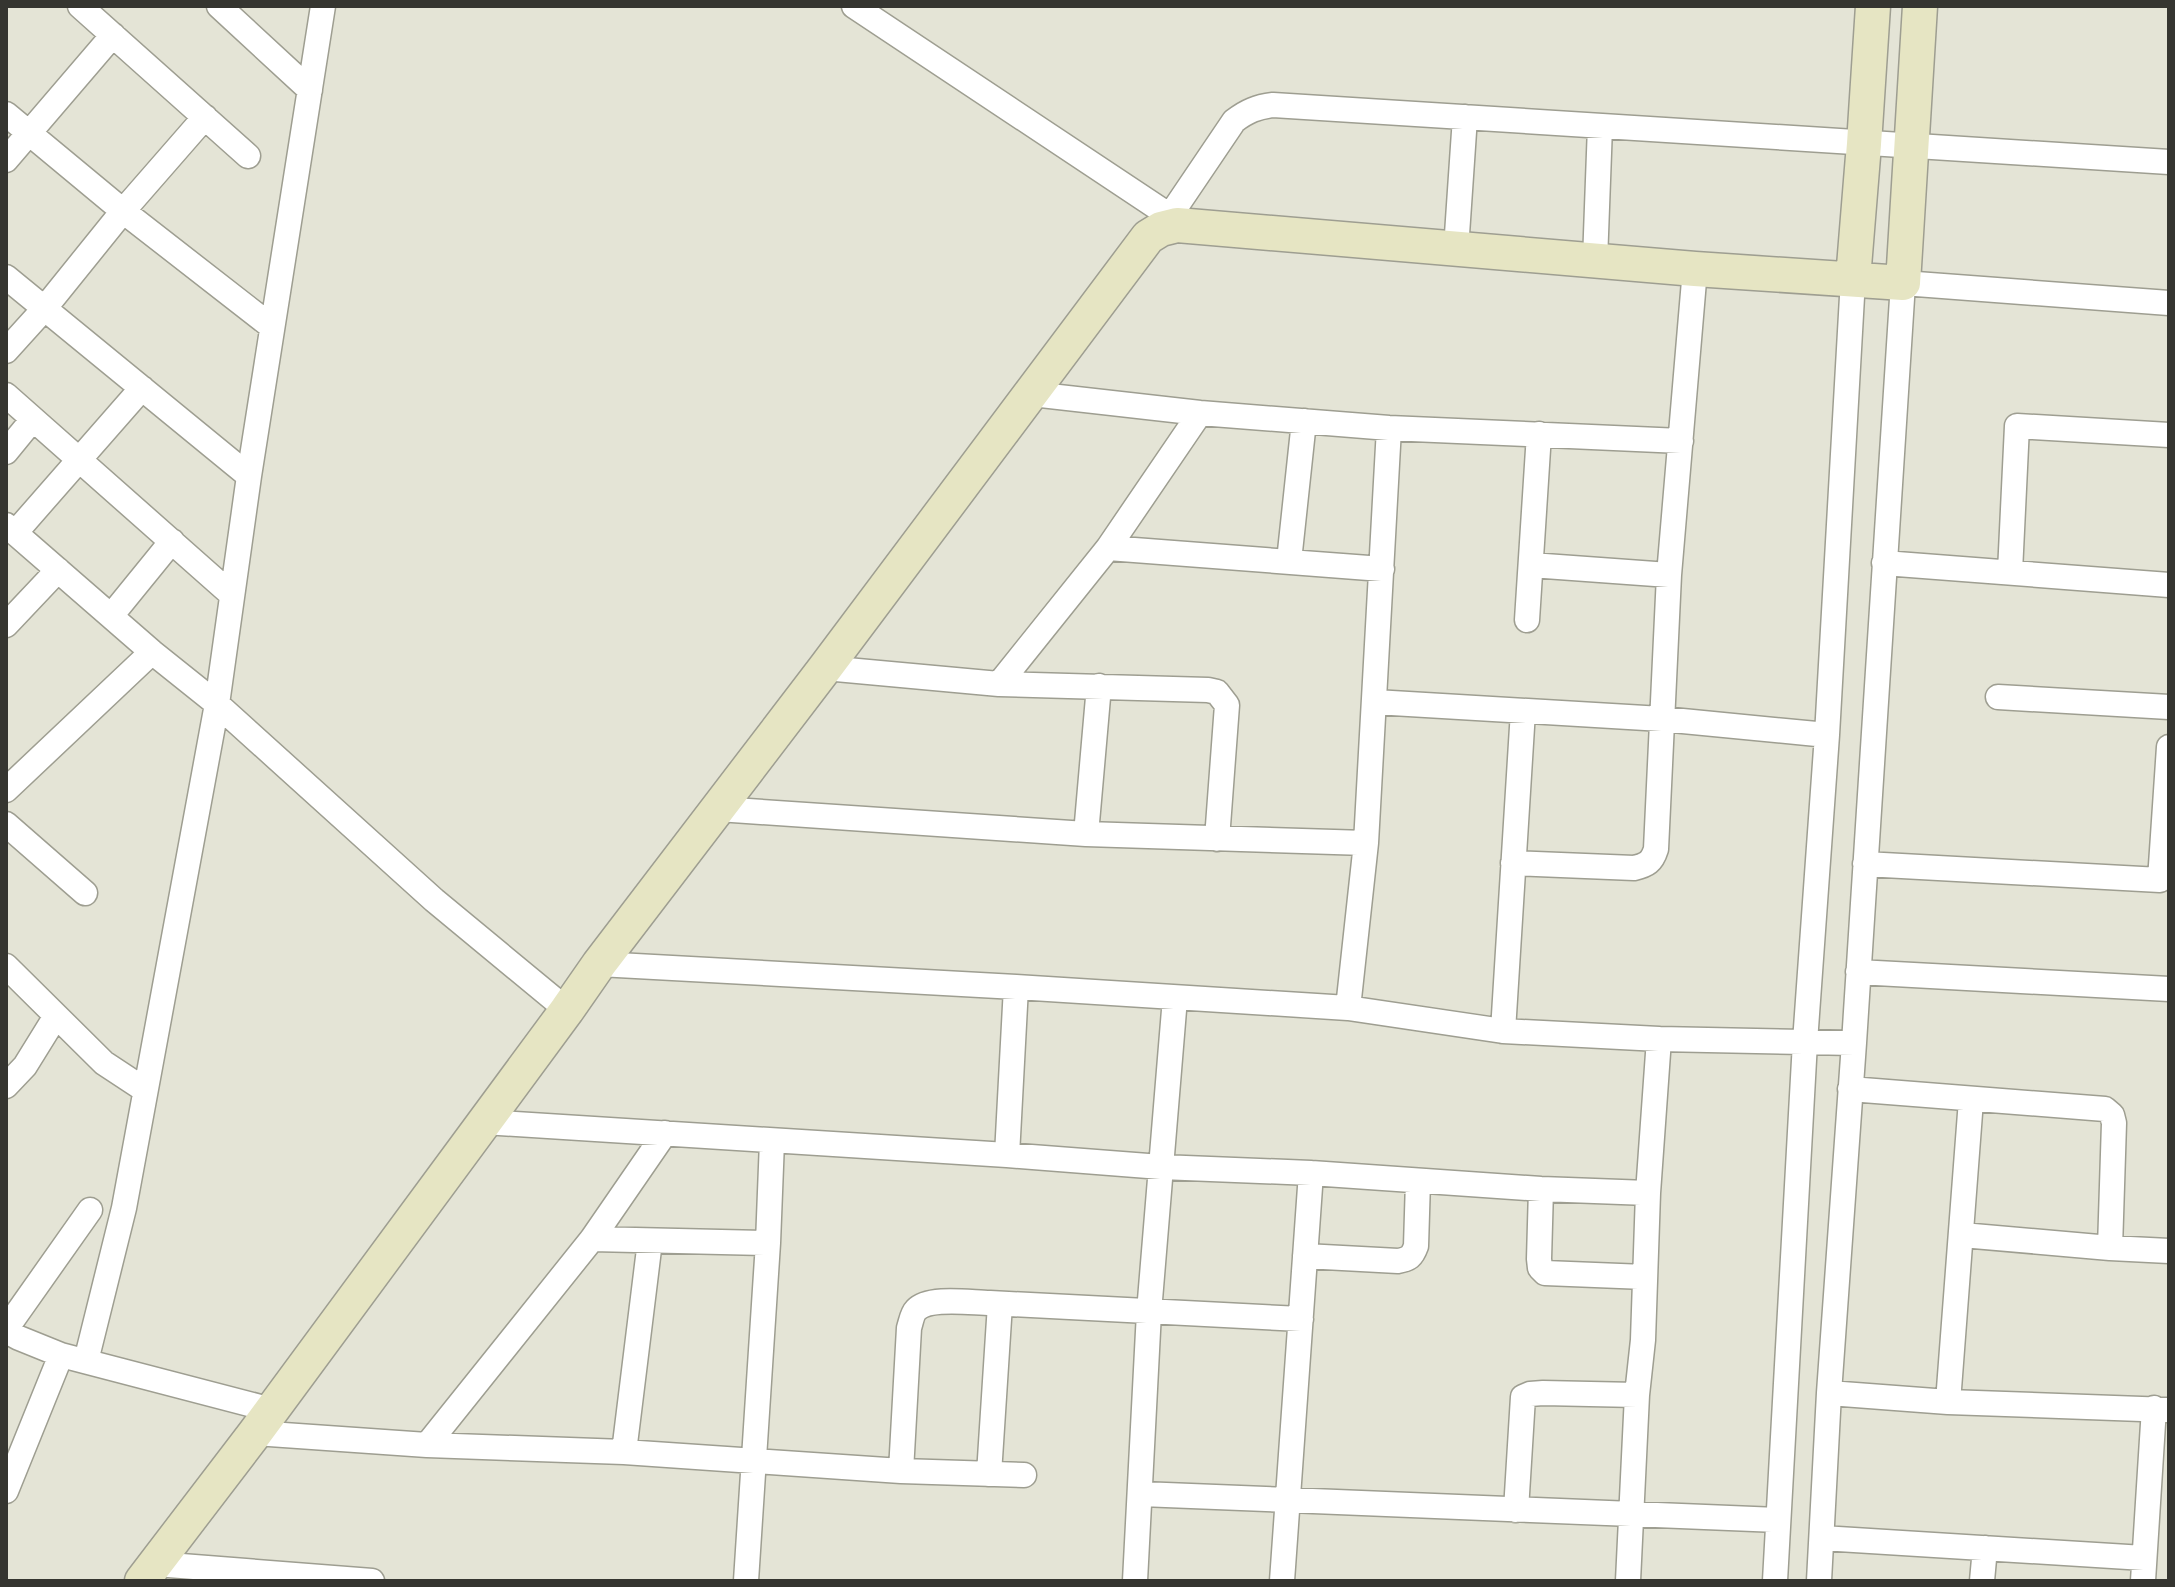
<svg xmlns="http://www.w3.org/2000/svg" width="2175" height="1587" font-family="'PT Sans',sans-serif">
	<rect width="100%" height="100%" fill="#e4e4d6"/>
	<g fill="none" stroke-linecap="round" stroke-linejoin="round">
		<defs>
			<path id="street" d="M80,6L248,156
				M219,6L310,90
				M854,6L1170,216
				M6,114L123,211L272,327
				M6,160L113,35
				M1161,229L1234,121C1247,111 1257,107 1273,105L2169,162
				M1456,249L1465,117
				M1595,261L1600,126
				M6,277L249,476
				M6,351L44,309L123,211L205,117
				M1032,394L1200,413L1389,428L1681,441
				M6,395L232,595
				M6,452L33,419
				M6,525L152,652L217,704L434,900L567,1010
				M15,533L142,388
				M1108,548L1382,569
				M1289,561L1304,421
				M1884,563L2169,585
				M1531,565L1669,575
				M2010,572L2017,426L2169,435
				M111,616L172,541
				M1527,620L1539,434
				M6,625L58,570
				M825,668L999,684L1208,690L1217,692L1227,705L1217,839
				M999,684L1108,548L1200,413
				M1998,697L2169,707
				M1375,702L1662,719L1827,735
				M6,790L152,652
				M718,809L1086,834L1366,843
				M6,824L85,893
				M1086,834L1099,686
				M1513,863L1634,868C1647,865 1652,862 1656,849L1669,575L1695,269
				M1865,864L2160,880L2169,747
				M599,964L1016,987L1348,1008L1503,1031L1659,1039L1854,1043
				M6,966L104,1063L145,1090
				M1858,972L2169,989
				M1348,1008L1366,843L1389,428
				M1503,1031L1523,711
				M6,1086L25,1066L56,1016
				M1850,1089L2105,1109L2112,1115L2114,1123L2110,1248
				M484,1122L1007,1155L1161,1167L1311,1173L1541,1189L1648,1193
				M1007,1155L1016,987
				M1541,1189L1539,1259L1540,1268L1545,1273L1645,1277
				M1962,1235L2110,1248L2169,1251
				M592,1239L768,1243
				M1305,1256L1398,1261C1409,1259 1412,1257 1416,1246L1418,1181
				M6,1329L90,1210
				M6,1331L19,1338L61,1355L272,1410
				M86,1361L124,1208L217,704L249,476L323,6
				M1829,1393L1948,1402L2169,1410
				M1948,1402L1971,1100
				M255,1433L427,1445L624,1452L901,1471L1024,1475
				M427,1445L592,1239L665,1133
				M624,1452L650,1241
				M901,1471L909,1328C911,1322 912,1314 916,1310C929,1296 972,1303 990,1303L1301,1319
				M989,1474L1000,1304
				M6,1491L61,1355
				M1141,1494L1778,1520
				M1516,1510L1523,1397L1530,1394L1543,1393L1637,1395
				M1822,1538L2144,1558
				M156,1564L372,1581
				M746,1581L768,1243L772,1141
				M1135,1581L1149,1312L1175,998
				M1282,1581L1311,1173
				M1628,1581L1637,1395L1643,1340L1648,1193L1659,1039
				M1775,1581L1805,1042L1827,735L1853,279
				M1819,1581L1829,1393L1854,1043L1903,283L2169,303
				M1982,1581L1985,1548
				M2143,1581L2154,1408"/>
			<path id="secondary" d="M1853,279L1864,144L1873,6
				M142,1581L255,1433L567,1010L599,964L825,668L1148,237L1161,229L1177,225L1695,269L1903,283L1920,6"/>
		</defs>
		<!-- street casing -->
		<use href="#street" stroke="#9e9e91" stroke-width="27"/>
		<!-- secondary casing -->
		<use href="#secondary" stroke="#9e9e91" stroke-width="37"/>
		<!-- street -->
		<use href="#street" stroke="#fff" stroke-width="24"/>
		<!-- secondary -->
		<use href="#secondary" stroke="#e6e5c3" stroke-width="34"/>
	</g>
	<!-- border -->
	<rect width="2175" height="1587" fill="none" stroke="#353530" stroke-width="16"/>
</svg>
